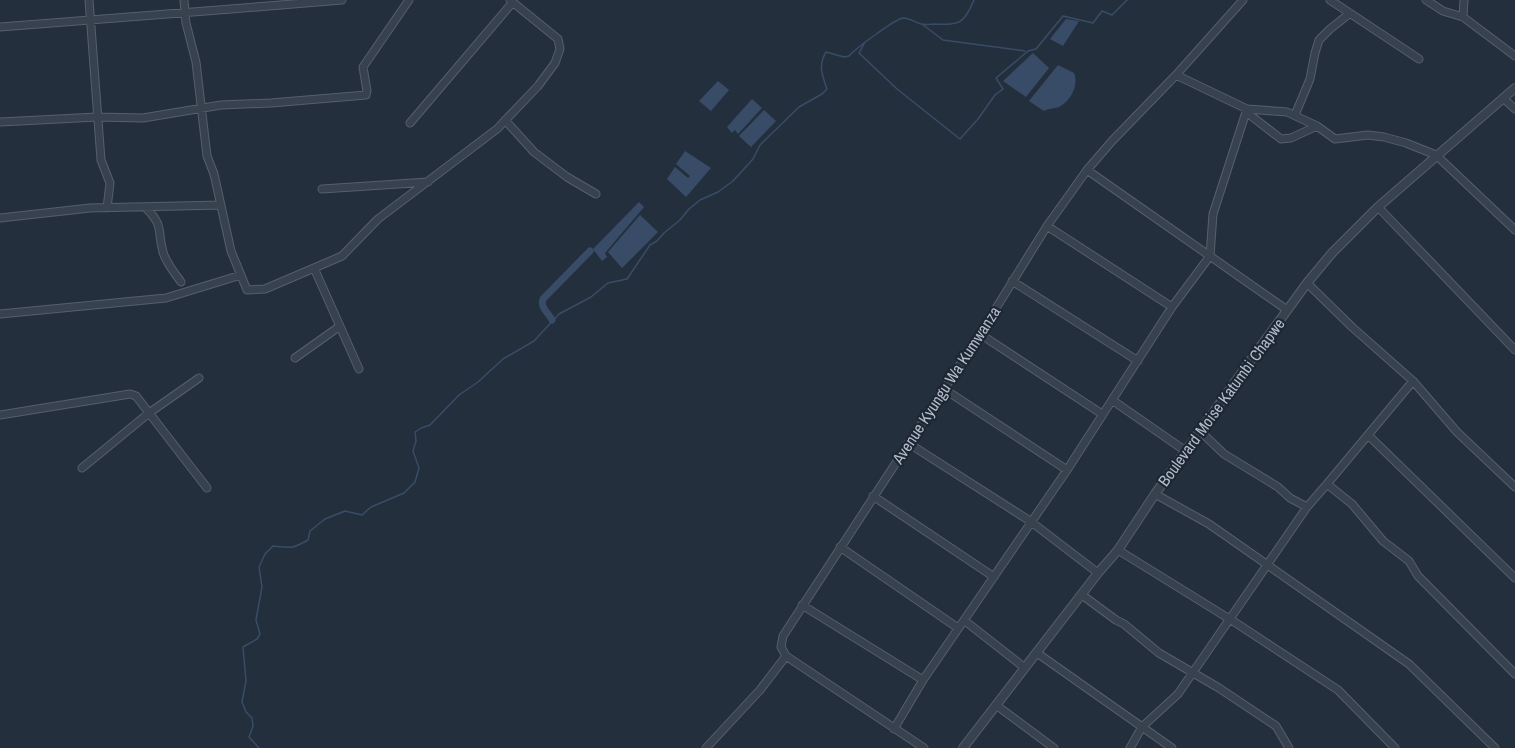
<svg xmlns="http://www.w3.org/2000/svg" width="1515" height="748" font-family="'Archivo Narrow',sans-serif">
	<rect width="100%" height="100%" fill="#242f3e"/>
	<!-- water -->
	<path fill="#394c67" d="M1066,19L1079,21L1063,46L1050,39Z
		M1033,53L1049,68L1026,97L1003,81Z
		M1058,65L1074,73C1079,85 1071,101 1059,107C1054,109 1049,108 1044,111L1029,101Z
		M718,81L729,90L711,111L699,101Z
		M752,99L762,108L738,134L735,130L732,133L727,127Z
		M764,110L776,121L751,147L739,136Z
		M685,151L711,168L686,197L667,179L675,167L688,178L690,176L676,164Z
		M639,202L644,207L605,253L607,257L602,261L593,249Z
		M640,215L658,232L622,268L608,252Z"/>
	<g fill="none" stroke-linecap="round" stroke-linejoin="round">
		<!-- stream -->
		<path stroke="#394c67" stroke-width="1.5" d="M922,24L943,40L1025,51
			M864,44L859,53L897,89L960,139L978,119L995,95L1003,89L996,78L1028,51L1036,49L1063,16L1093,23L1102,11L1112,15L1127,0
			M259,748L249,737L253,726L252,718L246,712L242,702L246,681L243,647L257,639L260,634L256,620L262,587L259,567L265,554L273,546C292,548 292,549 308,540L310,531L325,519L345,511L362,515L371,507L404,493L415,482L419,468L413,451L416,441L415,432L421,428L430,425L459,395L478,382L503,359L534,341L559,314L591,297L608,283L627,279L650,245L657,241L664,233L680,220L689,209L700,200L718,192L733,181L753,159L760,145L799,107L822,94L827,89C822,75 818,65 826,52L844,57L849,56C855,49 895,19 903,18C910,18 914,22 921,24C925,25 931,24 935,24C960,25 964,24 974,0"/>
		<!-- canal -->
		<path stroke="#394c67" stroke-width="7" d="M552,320C548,312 540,308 543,299L590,251"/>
		<defs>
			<path id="minor" d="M89,0L101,160L110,183L107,208
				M184,0L186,23L196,62L207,156L214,174L231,251L247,290L265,289L342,256L378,219L497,129L538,86L555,63L560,49L558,39L510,0
				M1330,0L1419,59
				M1426,0L1443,11L1463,17L1515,56
				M1463,17L1464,0
				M0,27C114,19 228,9 342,0
				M1176,75L1247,109L1287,112L1317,126L1335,139L1368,135L1384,137L1406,143L1436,155L1515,230
				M1503,98L1515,109
				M1246,112L1281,139L1291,138L1317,126
				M1295,115L1310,79L1315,53L1319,40L1330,29L1349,14
				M505,120L534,152L567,177L596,194
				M0,122L97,117L143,118L221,105L271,103L366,95L367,91L363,67L409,0
				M410,123L513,2
				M1087,170L1287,310
				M322,189L428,182
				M1378,207L1515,350
				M146,208C164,226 157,230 163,252C166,263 174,272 181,282
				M0,218L90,208L221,205
				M1047,226L1172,307
				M314,268L359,369
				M1012,281L1138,361
				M1307,283L1352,327L1413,381L1457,432L1515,487
				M0,314L166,298L241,275
				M980,334L1102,414
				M295,358L340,326
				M944,389L1067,470
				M1112,400L1187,452
				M0,415L130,394L136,396L207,488
				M1201,432L1224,454L1278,487L1290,498L1307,507L1327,484L1352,504L1383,541L1409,561L1418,576L1515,674
				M1368,435L1515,578
				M908,443L1030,521L1098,573
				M82,468L149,413L199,378
				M1327,484L1413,381
				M1155,494L1209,524L1409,664L1495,748
				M873,496L994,577
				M840,547L958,628
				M1118,550L1236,623L1338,690L1395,748
				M1082,595L1116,620L1124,624L1159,653L1219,688L1276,726L1289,748
				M802,605L923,680
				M965,621L1025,668
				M1037,653L1172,748
				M996,705L1054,748
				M894,729L923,680L1067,470L1172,307L1210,256L1213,214L1247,109
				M706,748L760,690L786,656
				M924,748L786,656L781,647L783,636L980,334L1047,226L1087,170L1112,141L1176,75L1243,0
				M1130,748L1142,727L1178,694L1307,507"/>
			<path id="tertiary" d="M963,748L1098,573L1118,550L1155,494L1253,357L1307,283L1332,253L1378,207L1515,88"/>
		</defs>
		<!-- minor casing -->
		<use href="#minor" stroke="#565f6c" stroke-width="9"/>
		<!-- tertiary casing -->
		<use href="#tertiary" stroke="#565f6c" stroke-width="10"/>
		<!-- minor -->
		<use href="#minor" stroke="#38414e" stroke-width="7"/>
		<!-- tertiary -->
		<use href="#tertiary" stroke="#38414e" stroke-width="8"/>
	</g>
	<g text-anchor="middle" stroke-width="4.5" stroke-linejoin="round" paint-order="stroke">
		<!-- street labels -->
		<g font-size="16" fill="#b4bcc9" stroke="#1d2633">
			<text transform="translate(946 385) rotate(-57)" y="6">Avenue Kyungu Wa Kumwanza</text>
			<text transform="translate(1221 402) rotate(-54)" y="6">Boulevard Moise Katumbi Chapwe</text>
		</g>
	</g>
</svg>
